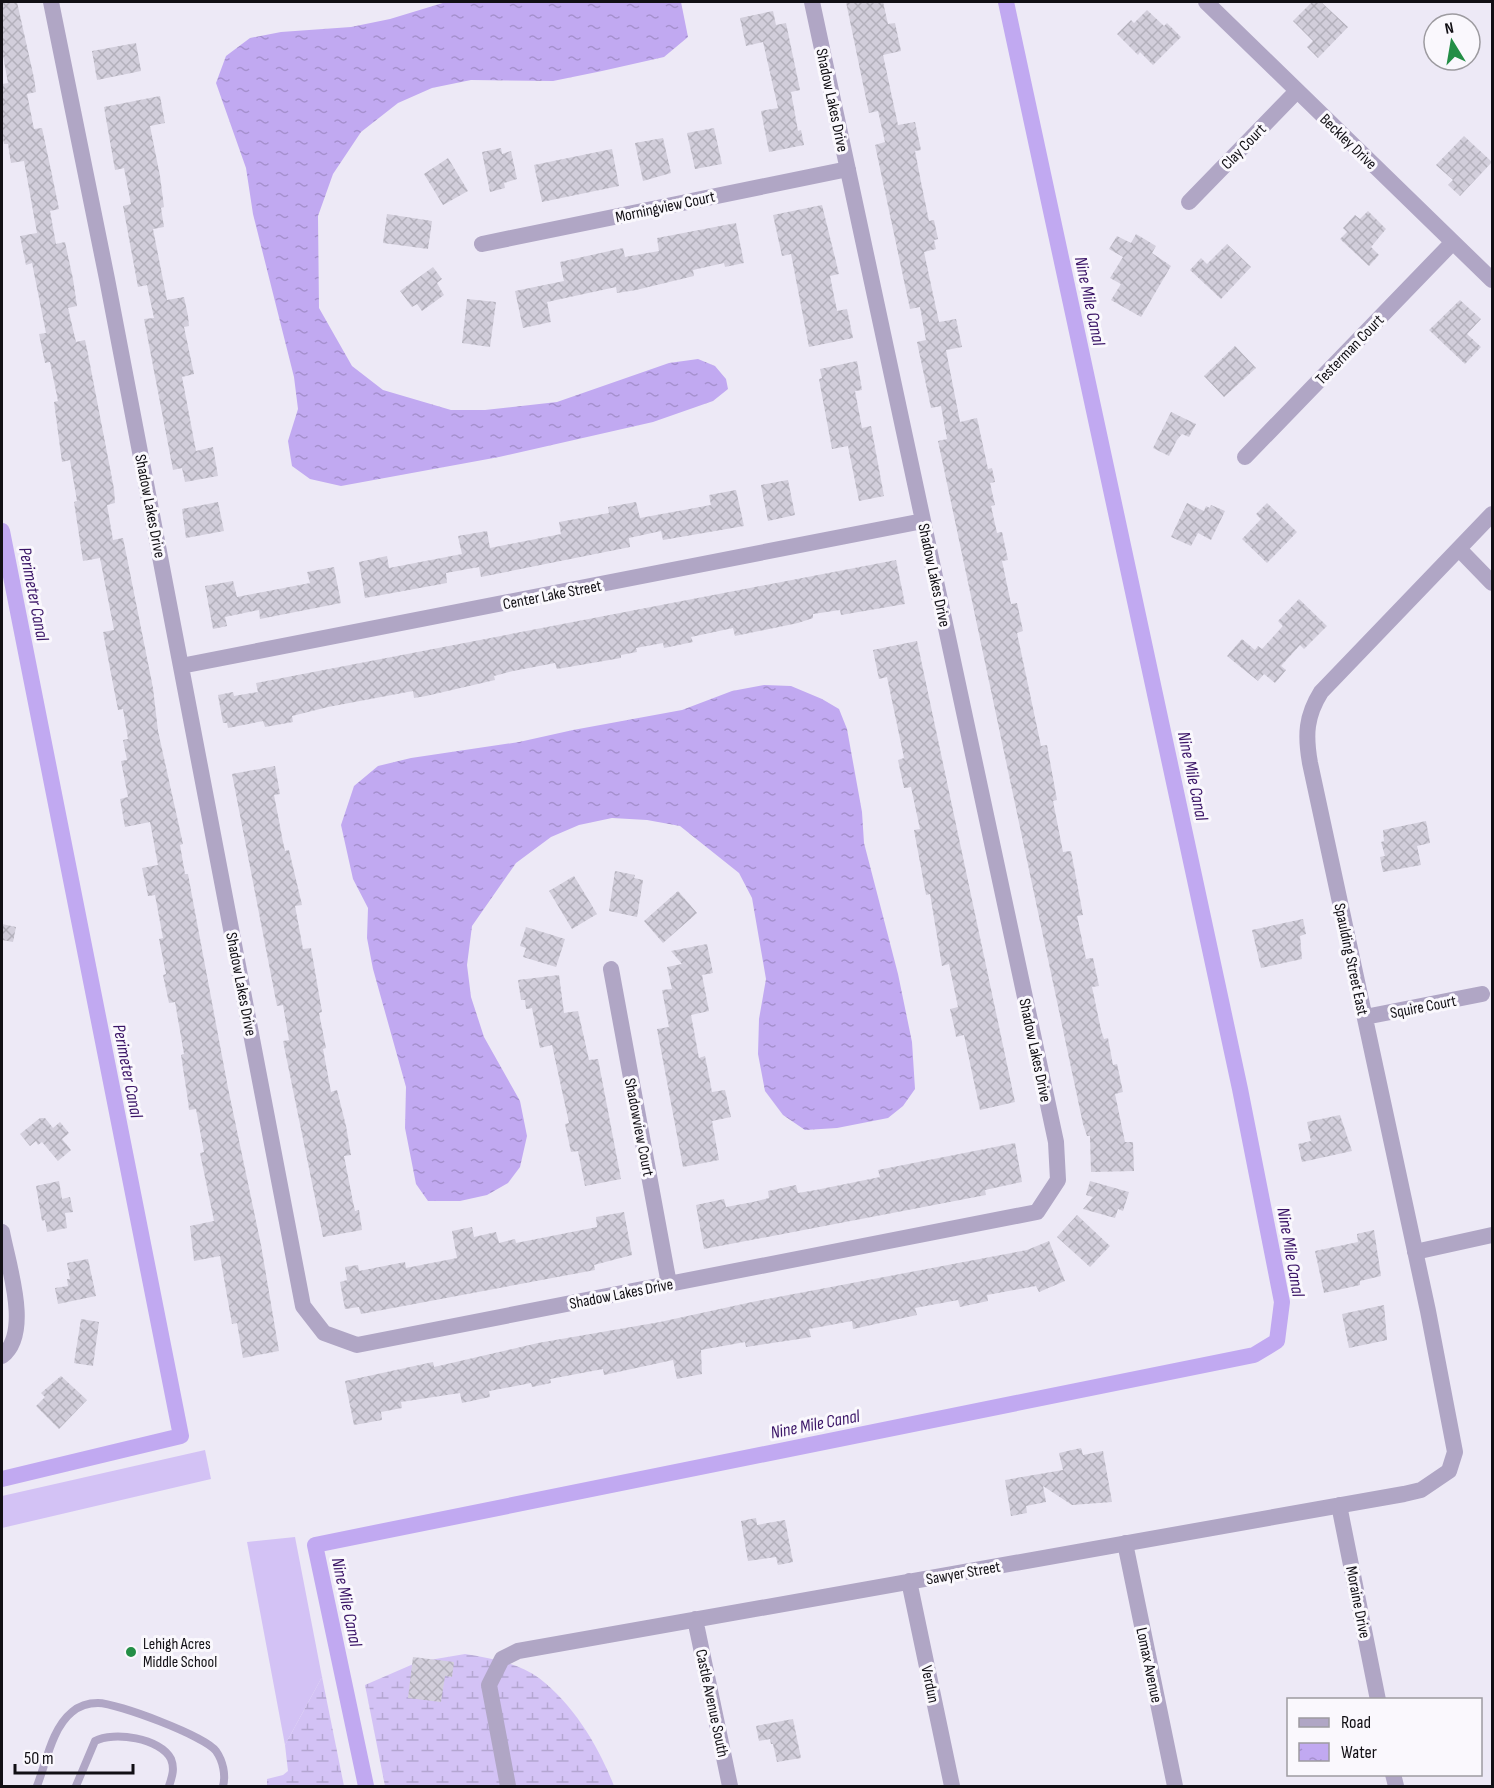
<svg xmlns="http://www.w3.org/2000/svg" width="1494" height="1788" font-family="'Sofia Sans Condensed',sans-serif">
	<defs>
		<pattern id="wetland-marsh" width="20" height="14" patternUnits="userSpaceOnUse" patternTransform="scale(1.5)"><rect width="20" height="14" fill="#d3c2f5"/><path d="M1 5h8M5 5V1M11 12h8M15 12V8" fill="none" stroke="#b4a6d1"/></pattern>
		<pattern id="water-ripples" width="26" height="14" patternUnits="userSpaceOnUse" patternTransform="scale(1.5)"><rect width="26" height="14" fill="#c1a9f1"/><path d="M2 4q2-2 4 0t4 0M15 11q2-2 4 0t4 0" fill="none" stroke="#a590ce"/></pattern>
		<pattern id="building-cross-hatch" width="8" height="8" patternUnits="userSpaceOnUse" patternTransform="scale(1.5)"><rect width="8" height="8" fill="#d2cedb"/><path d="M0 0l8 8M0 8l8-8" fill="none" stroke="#b3b0bb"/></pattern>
	</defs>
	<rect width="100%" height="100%" fill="#ede9f6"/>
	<!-- grass -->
	<path fill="#d3c2f5" d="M205,1450L211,1479L2,1528V1496Z
		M295,1537L322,1677L285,1745L247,1542Z"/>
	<!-- wetland -->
	<path fill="url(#wetland-marsh)" d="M465,1654C489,1658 519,1663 539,1678C574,1705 599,1747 614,1786H385L365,1685L418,1662Z
		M322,1677L344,1786H267V1779L283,1775L288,1771L285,1745Z"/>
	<!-- water -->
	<path fill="url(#water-ripples)" d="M446,2H681L688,37L664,57L602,71L553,81L471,80L432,88L398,103L361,132L333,174L318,216L319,308L352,366L383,390L451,410H485L557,402L669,363L698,359L715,366L726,379L728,389L713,401L653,422L499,457L341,486L310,479L292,466L288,441L298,409L294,377L253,214L246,168L216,83L226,56L250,38L281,32L351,27L390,19Z
		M764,685L791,686L822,699L839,709L847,729L862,812L864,843L898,974L912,1042L915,1089L903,1106L888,1118L837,1128L805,1130L783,1115L765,1091L758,1054L759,1019L766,979L752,898L739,873L680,826L647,820L612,818L579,825L551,837L516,863L472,926L467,965L471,997L484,1037L520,1101L527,1136L520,1167L508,1183L487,1195L460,1201H428L416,1184L405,1128L406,1087L373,969L367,938L368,908L353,879L341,825L354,786L378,766L411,758L519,742L573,730L682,710L732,691Z"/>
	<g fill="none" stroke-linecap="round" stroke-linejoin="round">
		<!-- canal -->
		<path stroke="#c1a9f1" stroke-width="16" d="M2,531L181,1436L2,1479
			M366,1786L315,1545L1254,1355L1277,1341L1282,1302L1240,1089L1006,2"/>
	</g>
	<!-- building -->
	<path fill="url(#building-cross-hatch)" d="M2,2H17L34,78L36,92L27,94L34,129L42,128L52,175L59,209L50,211L56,244L65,242L73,279L77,306L68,308L76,342L85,340L88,354L114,489L115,503L107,505L113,540L123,538L153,688L158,731L183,844L180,845L185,874H188L192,896L228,1088L261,1245L279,1351L243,1358L237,1323L232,1324L220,1256L194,1261L190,1226L214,1221L200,1153L204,1152L196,1109L189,1110L188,1101L181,1055L184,1054L175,1002L169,1003L163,975L166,974L159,939L163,938L155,895L148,896L142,868L158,865L150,822L125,827L120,799L128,797L121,761L127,760L123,740L128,739L123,709L118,710L103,632L114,630L100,558L83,561L74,502L77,501L70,460L62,462L54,402L58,401L50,362L45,363L39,334L46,333L32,263L26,265L20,236L37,233L24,161L11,163L8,144H4L2,133V84L8,83L2,50Z
		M846,2H883L888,24L895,23L901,51L883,55L898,125L915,122L921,150L915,151L921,182L929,221L934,220L938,239L934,240L936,249L924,252L939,322L956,319L962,347L946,350L960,422L977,418L988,469L992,468L995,482L990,483L995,505L991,506L997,533L1002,532L1008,560L1002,561L1011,604L1017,603L1023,631L1017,633L1041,746L1047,745L1057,800L1053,801L1063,852L1071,851L1083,915L1077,916L1086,959L1093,958L1099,986L1092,987L1101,1030L1104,1039L1108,1038L1113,1065L1117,1064L1123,1092L1115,1094L1125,1142H1133L1134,1171L1091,1172L1090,1136H1087L1083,1124L938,441L947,439L941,406L931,408L917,342L926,340L920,307L910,309L875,145L885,142L878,111L869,113Z
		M1312,2H1321L1348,27L1318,58L1307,47L1313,41L1293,21Z
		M1147,10L1164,26L1167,23L1181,37L1153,65L1140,52L1138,55L1117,34L1131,20L1134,23Z
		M773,11L776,25L786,23L800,90L791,92L798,131L801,130L804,145L769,152L761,111L778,108L763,42L746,46L740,18Z
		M136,43L141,71L97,80L92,51Z
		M160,96L165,123L150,126L160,176L164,207L161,208L164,227L153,229L167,300L184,297L188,316L189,326L184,327L194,374L182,377L196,451L213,447L218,476L185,482L182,468L173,470L144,319L154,318L147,285L138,287L123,206L131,204L124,168L115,170L104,107Z
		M714,128L722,164L695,169L687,133Z
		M1464,136L1492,162L1460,196L1448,185L1453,180L1436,165Z
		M663,138L671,173L643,181L635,143Z
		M501,148L502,154L511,151L517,179L504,183L505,188L490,192L482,152Z
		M612,149L619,186L542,202L534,165Z
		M448,158L468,191L443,205L424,174Z
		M822,205L839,274L830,276L837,311L847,309L853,338L809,347L791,254L782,256L773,215Z
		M1368,211L1386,229L1371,247L1379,255L1369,266L1340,239L1347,232L1343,228L1355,215L1360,219Z
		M387,214L432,221L428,249L383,243Z
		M736,223L744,263L725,267L724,263L693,270L694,276L636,290L617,293L616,287L547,302L551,322L523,328L515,291L564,281L560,262L623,248L625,257L659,251L657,238Z
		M1136,234L1156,246L1152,253L1171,266L1141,317L1111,300L1121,284L1110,278L1123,257L1109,249L1117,236L1131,243Z
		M1227,244L1251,267L1221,299L1190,270L1201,258L1207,264Z
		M433,267L442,279L437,283L444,295L422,311L417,304L412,307L400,291Z
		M467,299L496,302L490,347L462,343Z
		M1460,300L1481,319L1467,334L1481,347L1465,364L1429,330Z
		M1235,346L1256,368L1224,397L1204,376Z
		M857,361L862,390L855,391L862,428L871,426L884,496L859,501L848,446L832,449L819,379L822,378L820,369Z
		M1171,412L1196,424L1189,437L1182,434L1177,440L1169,456L1153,448Z
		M788,480L795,515L768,521L761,485Z
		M736,490L744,526L663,540L661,531L629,538L630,547L481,577L479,567L446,573L447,583L365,598L359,562L387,556L389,568L462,554L458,536L487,531L490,548L561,534L559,522L609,513L608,507L636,502L640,518L711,505L709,495Z
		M218,502L224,531L186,538L182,509Z
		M1187,503L1204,511L1206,506L1210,508L1211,505L1225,511L1211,540L1198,533L1191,546L1171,537Z
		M1267,503L1297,532L1267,563L1242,539L1261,519L1256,514Z
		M896,560L905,604L841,615L840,610L813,614V618L798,623L735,636L733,628L691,637L693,642L664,648L663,643L636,648L637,652L621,655V658L557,669L555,663L513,671L494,676L495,680L426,696L414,698L413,691L328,707L292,716L293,722L265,727L263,721L228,728L227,723H223L218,695L233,692L234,696L258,692L256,683Z
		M334,567L341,603L260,619L259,610L225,617L227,626L213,629L205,586L233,581L237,597L310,583L307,572Z
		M1299,599L1327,626L1304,649L1300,645L1281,666L1286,670L1275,683L1264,674L1258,681L1227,656L1242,639L1255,650L1258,646L1262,649L1283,626L1278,621Z
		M917,641L1015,1102L980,1110L964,1035L956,1037L954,1026L950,1009L958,1007L949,964L942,966L930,894L926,895L924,884L914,830L920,829L911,787L904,788L902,779L898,760L904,758L887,677L879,679L873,650Z
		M275,766L280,794L274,795L283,842L285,851L289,850L302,905L295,906L303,949L311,948L322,1012L319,1013L326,1048L323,1049L331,1092L337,1090L346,1126L351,1155L344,1156L353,1202L355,1211L359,1210L362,1230L323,1237L283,1041L289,1040L283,1005L277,1006L232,774Z
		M1426,821L1430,843L1417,846L1421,865L1383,872L1380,857L1385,856L1381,842L1384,841L1383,830Z
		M615,871L635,875L634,878L643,880L637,917L609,911Z
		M574,876L597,914L572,929L549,891Z
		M678,891L697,913L663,943L644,921Z
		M1303,919L1306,934L1300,936L1302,959L1261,968L1252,930Z
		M2,924L16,927L13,942L2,940Z
		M526,927L565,939L556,967L523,957L526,948L520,946Z
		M707,944L713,973L702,975L709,1011L691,1015L699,1058L705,1056L712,1092L725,1090L731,1117L712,1121L719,1160L683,1167L657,1029L669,1027L662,990L672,989L667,967L682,964L671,951Z
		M559,975L564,1013L578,1011L589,1060L598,1059L621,1179L585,1186L578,1151L571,1152L565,1124L569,1123L552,1045L540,1048L532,1008L526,1009L525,1000H521L518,980Z
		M1340,1115L1352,1151L1302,1162L1298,1144L1311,1141L1307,1122Z
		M40,1118H45L53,1128L60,1122L69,1133L62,1139L71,1150L58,1161L42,1142L38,1145L36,1141L30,1146L20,1134Z
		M1015,1143L1022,1182L985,1190L986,1195L704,1249L696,1205L724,1199L726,1207L753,1202L769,1198L768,1191L796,1185L798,1193L816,1190L880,1177L878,1170Z
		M59,1181L62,1199L70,1197L73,1212L65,1213L67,1228L47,1232L45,1220L42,1221L36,1186Z
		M1090,1181L1129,1192L1123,1211L1118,1209L1115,1218L1083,1209L1093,1197L1086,1195Z
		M624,1212L632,1255L594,1265L595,1270L361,1314L359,1307L345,1309L340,1282L347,1280L345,1267L358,1265L359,1271L405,1262L406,1268L457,1258L452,1231L472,1227L474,1237L496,1232L499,1243L515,1239L516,1243L597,1227L596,1217Z
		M1077,1215L1110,1246L1090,1267L1057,1237Z
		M1374,1230L1381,1276L1360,1281V1285L1324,1293L1315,1251L1358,1242L1357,1234Z
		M1049,1241L1065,1281L1039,1292L1036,1286L987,1295L988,1301L960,1307L958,1300L915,1308L917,1315L853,1329L852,1321L809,1329L811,1337L799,1339L746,1347L745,1342L701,1350L702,1374L677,1379L673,1360L604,1375L603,1369L550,1379L551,1383L532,1387L531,1383L489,1391L490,1397L462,1403L460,1393L401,1402L402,1408L381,1412L382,1420L354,1425L345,1381L433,1362L434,1367L538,1343L660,1322L752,1302L1027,1250Z
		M88,1259L96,1296L58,1304L55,1288L68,1286L67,1279H70L67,1263Z
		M1384,1305L1387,1340L1349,1348L1342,1314Z
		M81,1319L99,1322L93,1366L74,1363Z
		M61,1376L87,1400L59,1429L36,1406L45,1397L41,1393Z
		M1081,1448L1083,1455L1103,1451L1112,1502L1072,1505L1043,1486L1046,1502L1026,1506L1027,1513L1011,1516L1005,1480L1063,1470L1059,1453Z
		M756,1518L757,1525L785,1520L793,1562L778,1565L776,1557L748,1561L741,1521Z
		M413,1657L454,1662L452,1677L445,1676L441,1702L408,1698Z
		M793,1719L801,1758L777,1762L773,1744H771L770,1739L759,1741L756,1726Z"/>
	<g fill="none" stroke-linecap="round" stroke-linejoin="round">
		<!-- lane -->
		<path stroke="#b0a6c5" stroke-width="8" d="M37,1786C46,1763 52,1728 72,1712C79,1706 88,1703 98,1703C117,1703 205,1736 216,1751C223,1761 226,1775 223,1786
			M76,1786L95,1741C113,1731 161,1738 171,1759C175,1769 172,1777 169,1786"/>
		<!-- street -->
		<path stroke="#b0a6c5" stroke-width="16" d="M51,2L107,279L303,1306L324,1333L357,1345L1037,1212L1058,1180L1056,1142L812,2
			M1206,2L1492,280
			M1189,202L1297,91
			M482,244L848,169
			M1245,457L1453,242
			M1459,549L1492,583
			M181,666L923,521
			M611,969L669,1284
			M1365,1017L1482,994
			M2,1232C8,1265 32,1333 2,1356
			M1415,1252L1492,1235
			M1339,1505L1378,1700
			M1125,1543L1175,1786
			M909,1581L952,1786
			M695,1619L730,1786
			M1393,1774L1396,1786
			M508,1786L489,1685L502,1659L518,1651L1404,1494L1421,1490L1449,1471L1455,1452L1428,1311L1310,763C1305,735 1306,716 1321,692L1492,514"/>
	</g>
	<!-- markers -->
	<circle fill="#238e46" stroke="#faf8fd" stroke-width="2" cx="131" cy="1652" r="6"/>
	<g text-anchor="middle" stroke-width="6" stroke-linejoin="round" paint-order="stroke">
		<!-- street labels -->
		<g font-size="16" fill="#110f14" stroke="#faf8fd">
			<text transform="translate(833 100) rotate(78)" y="6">Shadow Lakes Drive</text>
			<text transform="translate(1349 141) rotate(44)" y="6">Beckley Drive</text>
			<text transform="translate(1243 146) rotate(-46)" y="6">Clay Court</text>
			<text transform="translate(665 206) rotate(-12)" y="6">Morningview Court</text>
			<text transform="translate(1349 349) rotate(-46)" y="6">Testerman Court</text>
			<text transform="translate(151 506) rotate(79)" y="6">Shadow Lakes Drive</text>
			<text transform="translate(935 575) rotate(78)" y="6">Shadow Lakes Drive</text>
			<text transform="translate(552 594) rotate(-11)" y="6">Center Lake Street</text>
			<text transform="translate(1352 959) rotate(78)" y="6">Spaulding Street East</text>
			<text transform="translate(242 984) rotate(79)" y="6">Shadow Lakes Drive</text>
			<text transform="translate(1423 1006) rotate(-11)" y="6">Squire Court</text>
			<text transform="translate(1036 1050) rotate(78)" y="6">Shadow Lakes Drive</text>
			<text transform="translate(640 1127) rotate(79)" y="6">Shadowview Court</text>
			<text transform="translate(621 1293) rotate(-11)" y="6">Shadow Lakes Drive</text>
			<text transform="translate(963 1572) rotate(-10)" y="6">Sawyer Street</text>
			<text transform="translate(1359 1602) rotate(79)" y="6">Moraine Drive</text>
			<text transform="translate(1150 1665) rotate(78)" y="6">Lomax Avenue</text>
			<text transform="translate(931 1684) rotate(78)" y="6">Verdun</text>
			<text transform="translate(713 1703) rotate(78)" y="6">Castle Avenue South</text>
		</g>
		<!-- poi labels -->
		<g font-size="16" fill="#110f14" stroke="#faf8fd" text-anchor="start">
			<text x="143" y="1649">Lehigh Acres<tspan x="143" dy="18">Middle School</tspan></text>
		</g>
		<!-- water labels -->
		<g font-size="18" font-style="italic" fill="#3b1567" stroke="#faf8fd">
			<text transform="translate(1090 301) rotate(78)" y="6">Nine Mile Canal</text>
			<text transform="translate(34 594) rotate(79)" y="6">Perimeter Canal</text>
			<text transform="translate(1193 776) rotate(78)" y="6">Nine Mile Canal</text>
			<text transform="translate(128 1071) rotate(79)" y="6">Perimeter Canal</text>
			<text transform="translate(1291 1252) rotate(80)" y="6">Nine Mile Canal</text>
			<text transform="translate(815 1424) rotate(-11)" y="6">Nine Mile Canal</text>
			<text transform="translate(347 1602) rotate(78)" y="6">Nine Mile Canal</text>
		</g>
	</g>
	<!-- border -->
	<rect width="1494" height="1788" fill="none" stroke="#110f14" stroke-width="6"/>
	<!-- legend -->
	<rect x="1287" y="1698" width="195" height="78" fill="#faf8fd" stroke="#9d9ba0" stroke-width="1.5"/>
	<rect x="1299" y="1718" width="30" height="9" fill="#b0a6c5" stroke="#9d9ba0" stroke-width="1.5"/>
	<text x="1341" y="1728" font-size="18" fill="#110f14">Road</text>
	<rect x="1299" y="1743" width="30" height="18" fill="url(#water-ripples)" stroke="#9d9ba0" stroke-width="1.5"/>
	<text x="1341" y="1758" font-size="18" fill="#110f14">Water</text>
	<!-- north arrow -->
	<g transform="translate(1452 42) rotate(349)"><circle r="28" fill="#faf8fd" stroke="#9d9ba0" stroke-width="1.5"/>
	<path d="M0-4.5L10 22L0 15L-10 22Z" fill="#238e46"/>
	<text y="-9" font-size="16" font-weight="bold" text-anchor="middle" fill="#110f14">N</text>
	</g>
	<!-- scale -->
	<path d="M15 1764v9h118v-9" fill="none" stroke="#110f14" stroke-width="3"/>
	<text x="24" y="1764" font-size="18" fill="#110f14" stroke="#faf8fd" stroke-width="4.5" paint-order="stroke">50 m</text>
</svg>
